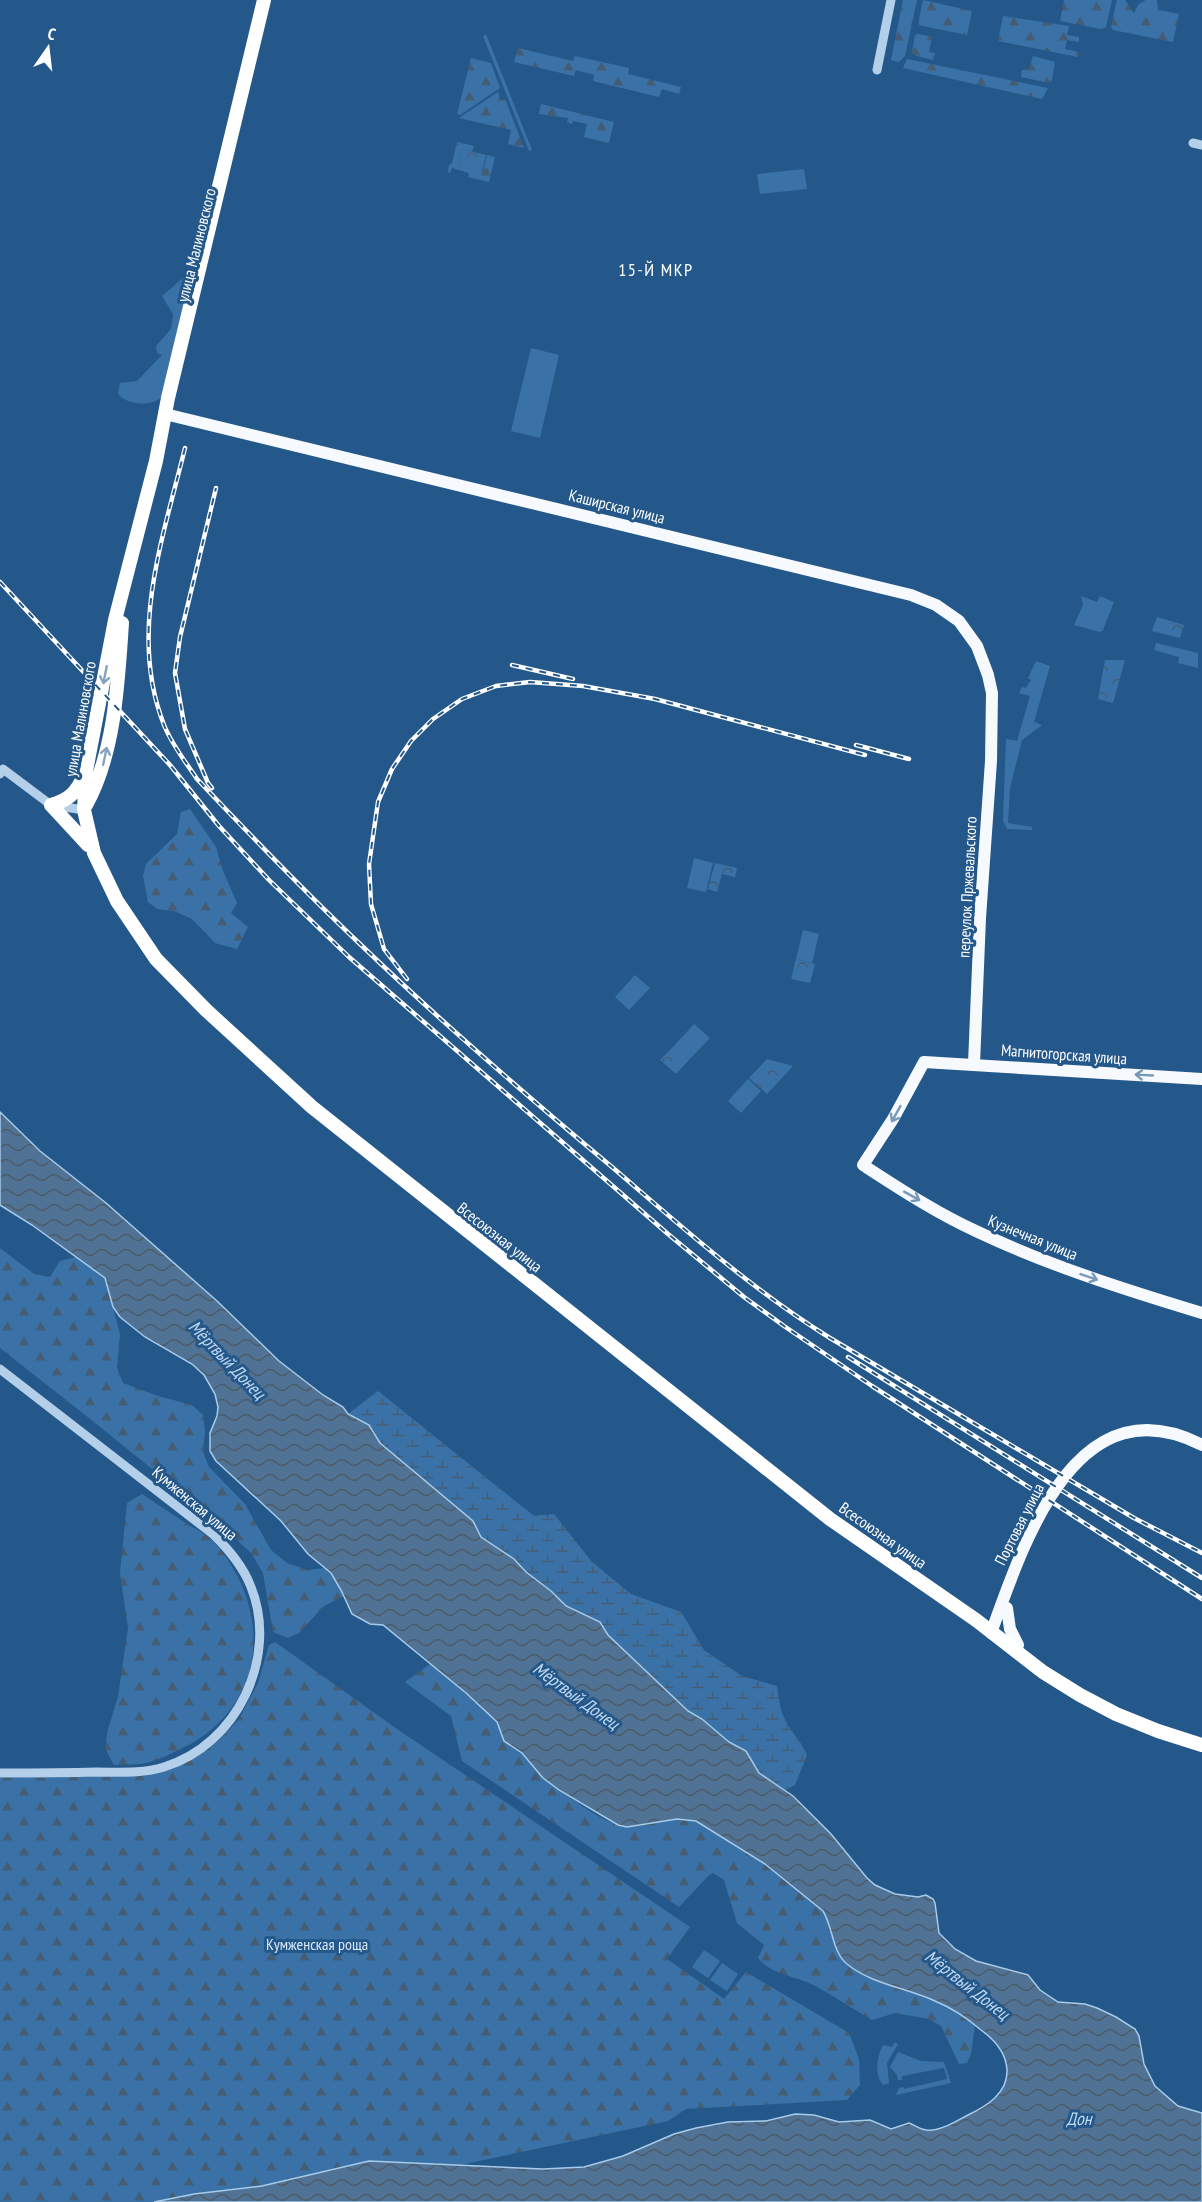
<svg xmlns="http://www.w3.org/2000/svg" width="1202" height="2202" font-family="'PT Sans Narrow',sans-serif">
	<defs>
		<pattern id="forest-firs" width="22" height="20" patternUnits="userSpaceOnUse" patternTransform="scale(1.5)"><rect width="22" height="20" fill="#3a72a7"/><path d="M5 1l3.5 6h-7zM16 11l3.5 6h-7z" fill="#445d75"/></pattern>
		<pattern id="wetland-marsh" width="20" height="14" patternUnits="userSpaceOnUse" patternTransform="scale(1.5)"><rect width="20" height="14" fill="#3a72a7"/><path d="M1 5h8M5 5V1M11 12h8M15 12V8" fill="none" stroke="#445d75"/></pattern>
		<pattern id="park-crowns" width="20" height="18" patternUnits="userSpaceOnUse" patternTransform="scale(1.5)"><rect width="20" height="18" fill="#3a72a7"/><path d="M2 6a3 3 0 1 1 6 0M12 15a3 3 0 1 1 6 0" fill="none" stroke="#445d75"/></pattern>
		<pattern id="water-waves" width="16" height="10" patternUnits="userSpaceOnUse" patternTransform="scale(1.5)"><rect width="16" height="10" fill="#4f7295"/><path d="M0 5q4-4 8 0t8 0" fill="none" stroke="#4d5b69"/></pattern>
	</defs>
	<rect width="100%" height="100%" fill="#25588a"/>
	<!-- grass -->
	<path fill="#3a72a7" d="M486,34L532,150L529,151L483,36Z
		M804,169L807,189L760,194L757,174Z
		M191,271L193,276L162,397C151,407 127,405 118,394L120,383L137,381L162,355L157,353L156,346L171,329L173,314L162,296Z
		M531,348L559,355L540,438L511,431Z
		M1081,596L1097,602L1100,596L1114,602L1103,630L1100,632L1074,625L1083,605Z
		M1156,643L1198,653V668L1178,663L1179,657L1154,650Z
		M1036,661L1050,666L1034,722L1042,725L1022,740L1010,788L1008,823L1032,827V830L1007,829L1003,821L1006,739L1017,741L1030,696L1019,693L1022,687L1026,688L1031,680L1028,678Z
		M694,858L713,863L706,892L687,888Z
		M803,930L819,934L812,963L796,959Z
		M635,975L650,988L629,1010L615,997Z
		M694,1024L710,1038L689,1060L674,1046Z
		M748,1079L761,1091L741,1113L728,1101Z
		M704,1950L720,1961L708,1978L692,1967Z
		M722,1963L738,1974L727,1991L710,1980Z
		M895,2042L898,2044L887,2063L889,2083L883,2085C874,2075 877,2056 883,2045L892,2047Z
		M898,2052L921,2061L944,2062L951,2083L896,2095L899,2088L904,2087V2089L947,2079L944,2068L902,2076V2080H898L897,2075L890,2067Z"/>
	<!-- forest -->
	<path fill="url(#forest-firs)" d="M903,0H917L905,56L899,62L891,60Z
		M923,0L972,11L967,35L918,25Z
		M1064,0H1112L1106,27L1101,29L1060,21Z
		M1117,0H1125L1134,13L1139,4L1146,0H1157L1158,10L1179,14L1173,42L1113,30L1111,27Z
		M1003,16L1069,26L1067,35L1079,37V42L1067,40L1065,49L1079,52L1078,57L998,41Z
		M918,34L932,37L929,52L935,53L933,60L917,56L912,53L915,35Z
		M518,48L573,61L575,56L629,68L628,74L681,87L679,94L662,89L659,97L593,81L594,75L576,70L574,76L514,62Z
		M1033,56L1055,62L1052,80L1049,83L1021,77L1022,70L1029,69Z
		M471,58L491,63L500,88L460,115L457,114Z
		M907,59L1048,88L1042,99L903,68Z
		M498,92L501,100L505,99L524,148L508,144L511,130L459,118Z
		M541,104L614,122L609,143L584,137L587,124L573,121L572,124L567,123L568,118L539,114Z
		M457,142L474,146L472,151L462,149L458,166L483,172L487,155L495,157L489,182L468,177L469,173L452,168L450,173L448,172L449,165L452,163Z
		M190,809L216,847L223,871L237,903L231,913L248,927L237,949L215,943L192,919L174,911L157,909L148,902L143,876L146,864L177,834L181,812Z
		M0,1248L34,1274L50,1277L60,1261L76,1257L105,1278L120,1334L117,1368L123,1383L158,1396L192,1405L203,1415L205,1431L203,1452L209,1467L245,1504L271,1550L287,1563L308,1570L325,1568L337,1581L344,1596L324,1606L299,1633L288,1638L273,1632L263,1573L251,1553L220,1524L89,1418L0,1348Z
		M142,1494C158,1505 175,1516 192,1527C199,1531 209,1536 214,1542C270,1606 270,1697 192,1743C177,1751 158,1761 141,1764C132,1765 123,1764 114,1765L105,1748L108,1729L118,1697L128,1628L120,1573L127,1503Z
		M275,1642L397,1729L690,1927L667,1959L724,1999L746,1972L849,2033L859,2059L860,2085L847,2100L686,2109L668,2121L460,2165L369,2161L263,2186L194,2194L154,2202H0V1778L144,1776L183,1763L216,1743L239,1719L258,1683L269,1645Z
		M430,1664C452,1681 474,1700 494,1720C500,1726 499,1734 504,1740C509,1746 517,1748 522,1754C535,1767 546,1781 561,1791C577,1802 605,1824 624,1826C652,1829 677,1811 704,1825C733,1840 807,1888 824,1913C836,1930 832,1952 849,1966C866,1981 910,1991 932,2000C948,2006 962,2015 975,2025L971,2054L967,2063L959,2064L941,2026L929,2019L895,2013L872,2020C853,2009 835,1997 816,1986C796,1976 772,1975 758,1958L764,1945L737,1923L724,1880L713,1873L709,1875L679,1907L462,1761L451,1716L405,1682Z"/>
	<!-- wetland -->
	<path fill="url(#wetland-marsh)" d="M378,1391L534,1516L554,1514L592,1562L631,1594L681,1612L704,1650L742,1676L777,1686C779,1700 780,1713 788,1725C794,1735 802,1743 807,1755L795,1785L786,1790L759,1773L746,1751L729,1742L702,1719L688,1711L608,1635L600,1622L566,1606L551,1591L526,1572L514,1559L481,1537L473,1521L380,1443L373,1429L348,1414Z"/>
	<!-- park -->
	<path fill="url(#park-crowns)" d="M462,149L486,155L482,172L458,166Z
		M1157,617L1184,625L1180,638L1152,631Z
		M1105,660H1125L1113,703L1098,699Z
		M715,863L737,868L735,877L722,874L717,892L708,889Z
		M796,959L815,964L810,983L791,979Z
		M674,1046L689,1060L676,1074L660,1060Z
		M767,1059L793,1066L767,1094L749,1078Z"/>
	<!-- water -->
	<path fill="url(#water-waves)" stroke="#a7cbea" stroke-width="1.5" d="M0,1112L40,1151L106,1203L217,1301L279,1361L323,1395L343,1407L348,1414L369,1425L380,1443L473,1521L481,1537L514,1559L526,1572L551,1591L566,1606L600,1622L608,1635L688,1711L702,1719L729,1742L746,1751L759,1773L793,1796L831,1834L867,1878L875,1885L895,1894L918,1897L926,1895L933,1899L935,1903L939,1933L955,1949L976,1961L1028,1975L1040,1990L1058,2002L1085,2004L1097,2008L1116,2017L1135,2029L1139,2036L1144,2064L1155,2086L1178,2106L1202,2113V2202H154L194,2194L262,2186L369,2161L543,2169L584,2167L623,2156L674,2134L696,2128L728,2122L766,2121L795,2114L814,2115L839,2122L870,2120L891,2129L909,2123C915,2125 919,2129 926,2130C939,2132 956,2121 968,2115C987,2106 1008,2093 1007,2070C1006,2052 995,2040 981,2030C967,2018 952,2008 935,2001C907,1988 871,1984 847,1964C832,1952 833,1927 823,1911L765,1864L696,1821L677,1819L627,1827L618,1825L559,1790L543,1778L522,1753L504,1741L497,1722L466,1693L383,1625L370,1624L352,1614L341,1590L331,1573L308,1554L281,1521L216,1461L210,1451V1433L217,1416L218,1407L215,1394L204,1375L192,1364L145,1337L120,1317L113,1307L105,1278L32,1225L0,1205Z"/>
	<g fill="none" stroke-linecap="round" stroke-linejoin="round">
		<!-- minor -->
		<path stroke="#b3cfea" stroke-width="9" d="M877,70L891,0
			M1193,143L1202,145
			M0,774L3,769L51,805L84,810
			M0,1369L214,1535C229,1550 243,1566 251,1587C279,1657 237,1745 164,1767C142,1774 119,1772 96,1772C64,1773 32,1773 0,1773"/>
		<!-- major -->
		<path stroke="#f6fafe" stroke-width="12" d="M165,414L911,595L936,605L959,621L977,646L988,675L992,693L991,761L980,918L974,1064
			M1202,1079L924,1062L893,1119L863,1165C900,1189 938,1214 978,1232C1050,1266 1126,1290 1202,1313
			M1007,1608L1010,1629L1018,1645
			M991,1633C1023,1545 1075,1380 1202,1445"/>
		<!-- highway -->
		<path stroke="#fff" stroke-width="14" d="M264,0L168,398L156,461L115,620L86,771L84,810L94,853L117,901L156,959L206,1010L312,1107L830,1519L976,1620L1043,1672L1080,1695L1116,1714L1158,1731L1202,1745
			M51,805L88,845
			M51,805C69,800 76,793 84,776
			M86,805C115,753 118,682 122,623"/>
		<defs>
			<path id="rail" d="M185,448C163,538 128,634 164,725C172,745 185,761 197,779C250,835 304,891 360,944C441,1022 526,1095 612,1167C682,1227 751,1289 830,1338L1134,1518L1202,1553
				M0,582L170,765L219,826L269,880L349,957L668,1234L744,1297L784,1326L872,1386L1202,1599
				M512,665L573,679
				M856,745L909,759
				M212,788L208,783L185,729L175,673L180,637L216,488
				M407,979L384,949L371,904L369,864L378,802L392,769L411,741L433,719L462,699L496,686L530,682L583,686L655,699L865,755
				M848,1357L1202,1578"/>
		</defs>
		<!-- rail casing -->
		<use href="#rail" stroke="#fff" stroke-width="4.5"/>
		<!-- rail -->
		<use href="#rail" stroke="#25588a" stroke-width="2" stroke-dasharray="7" stroke-linecap="butt"/>
	</g>
	<!-- one-way arrows -->
	<defs><path id="oneway-shaft" d="M-6 0H5M1.5-3L5.5 0L1.5 3" fill="none" stroke-width="1.6" stroke-linecap="round" stroke-linejoin="round" transform="scale(1.5)"/></defs>
	<g stroke="#87a3bf">
		<use href="#oneway-shaft" transform="translate(105 675) rotate(101)"/>
		<use href="#oneway-shaft" transform="translate(105 756) rotate(-78)"/>
	</g>
	<g stroke="#7999b8">
		<use href="#oneway-shaft" transform="translate(1144 1075) rotate(-177)"/>
		<use href="#oneway-shaft" transform="translate(896 1114) rotate(119)"/>
		<use href="#oneway-shaft" transform="translate(912 1196) rotate(29)"/>
		<use href="#oneway-shaft" transform="translate(1089 1277) rotate(19)"/>
	</g>
	<g text-anchor="middle" stroke-width="6" stroke-linejoin="round" paint-order="stroke">
		<!-- street labels -->
		<g font-size="16" fill="#fff" stroke="#25588a">
			<text transform="translate(196 245) rotate(-76)" y="6">улица Малиновского</text>
			<text transform="translate(617 506) rotate(14)" y="6">Каширская улица</text>
			<text transform="translate(80 719) rotate(-80)" y="6">улица Малиновского</text>
			<text transform="translate(967 887) rotate(-87)" y="6">переулок Пржевальского</text>
			<text transform="translate(1064 1054) rotate(4)" y="6">Магнитогорская улица</text>
			<text transform="translate(500 1237) rotate(38)" y="6">Всесоюзная улица</text>
			<text transform="translate(1033 1237) rotate(22)" y="6">Кузнечная улица</text>
			<text transform="translate(195 1503) rotate(40)" y="6">Кумженская улица</text>
			<text transform="translate(1019 1524) rotate(-63)" y="6">Портовая улица</text>
			<text transform="translate(883 1535) rotate(35)" y="6">Всесоюзная улица</text>
		</g>
		<!-- park labels -->
		<g font-size="16" fill="#d7e8f7" stroke="#25588a">
			<text x="317" y="1950">Кумженская роща</text>
		</g>
		<!-- neighbourhood labels -->
		<g font-size="18" letter-spacing="1.5" fill="#fff" stroke="#25588a">
			<text x="656" y="276">15-Й МКР</text>
		</g>
		<!-- water labels -->
		<g font-size="18" font-style="italic" fill="#bfd9f1" stroke="#25588a">
			<text transform="translate(227 1360) rotate(46)" y="6">Мёртвый Донец</text>
			<text transform="translate(576 1696) rotate(36)" y="6">Мёртвый Донец</text>
			<text transform="translate(967 1985) rotate(38)" y="6">Мёртвый Донец</text>
			<text x="1079" y="2125">Дон</text>
		</g>
	</g>
	<!-- north arrow -->
	<g transform="translate(48 48) rotate(14)" stroke="#25588a" stroke-width="4.5" paint-order="stroke">
	<path d="M0-4.5L10 22L0 15L-10 22Z" fill="#ffffff"/>
	<text y="-9" font-size="16" font-weight="bold" text-anchor="middle" fill="#ffffff">С</text>
	</g>
</svg>
